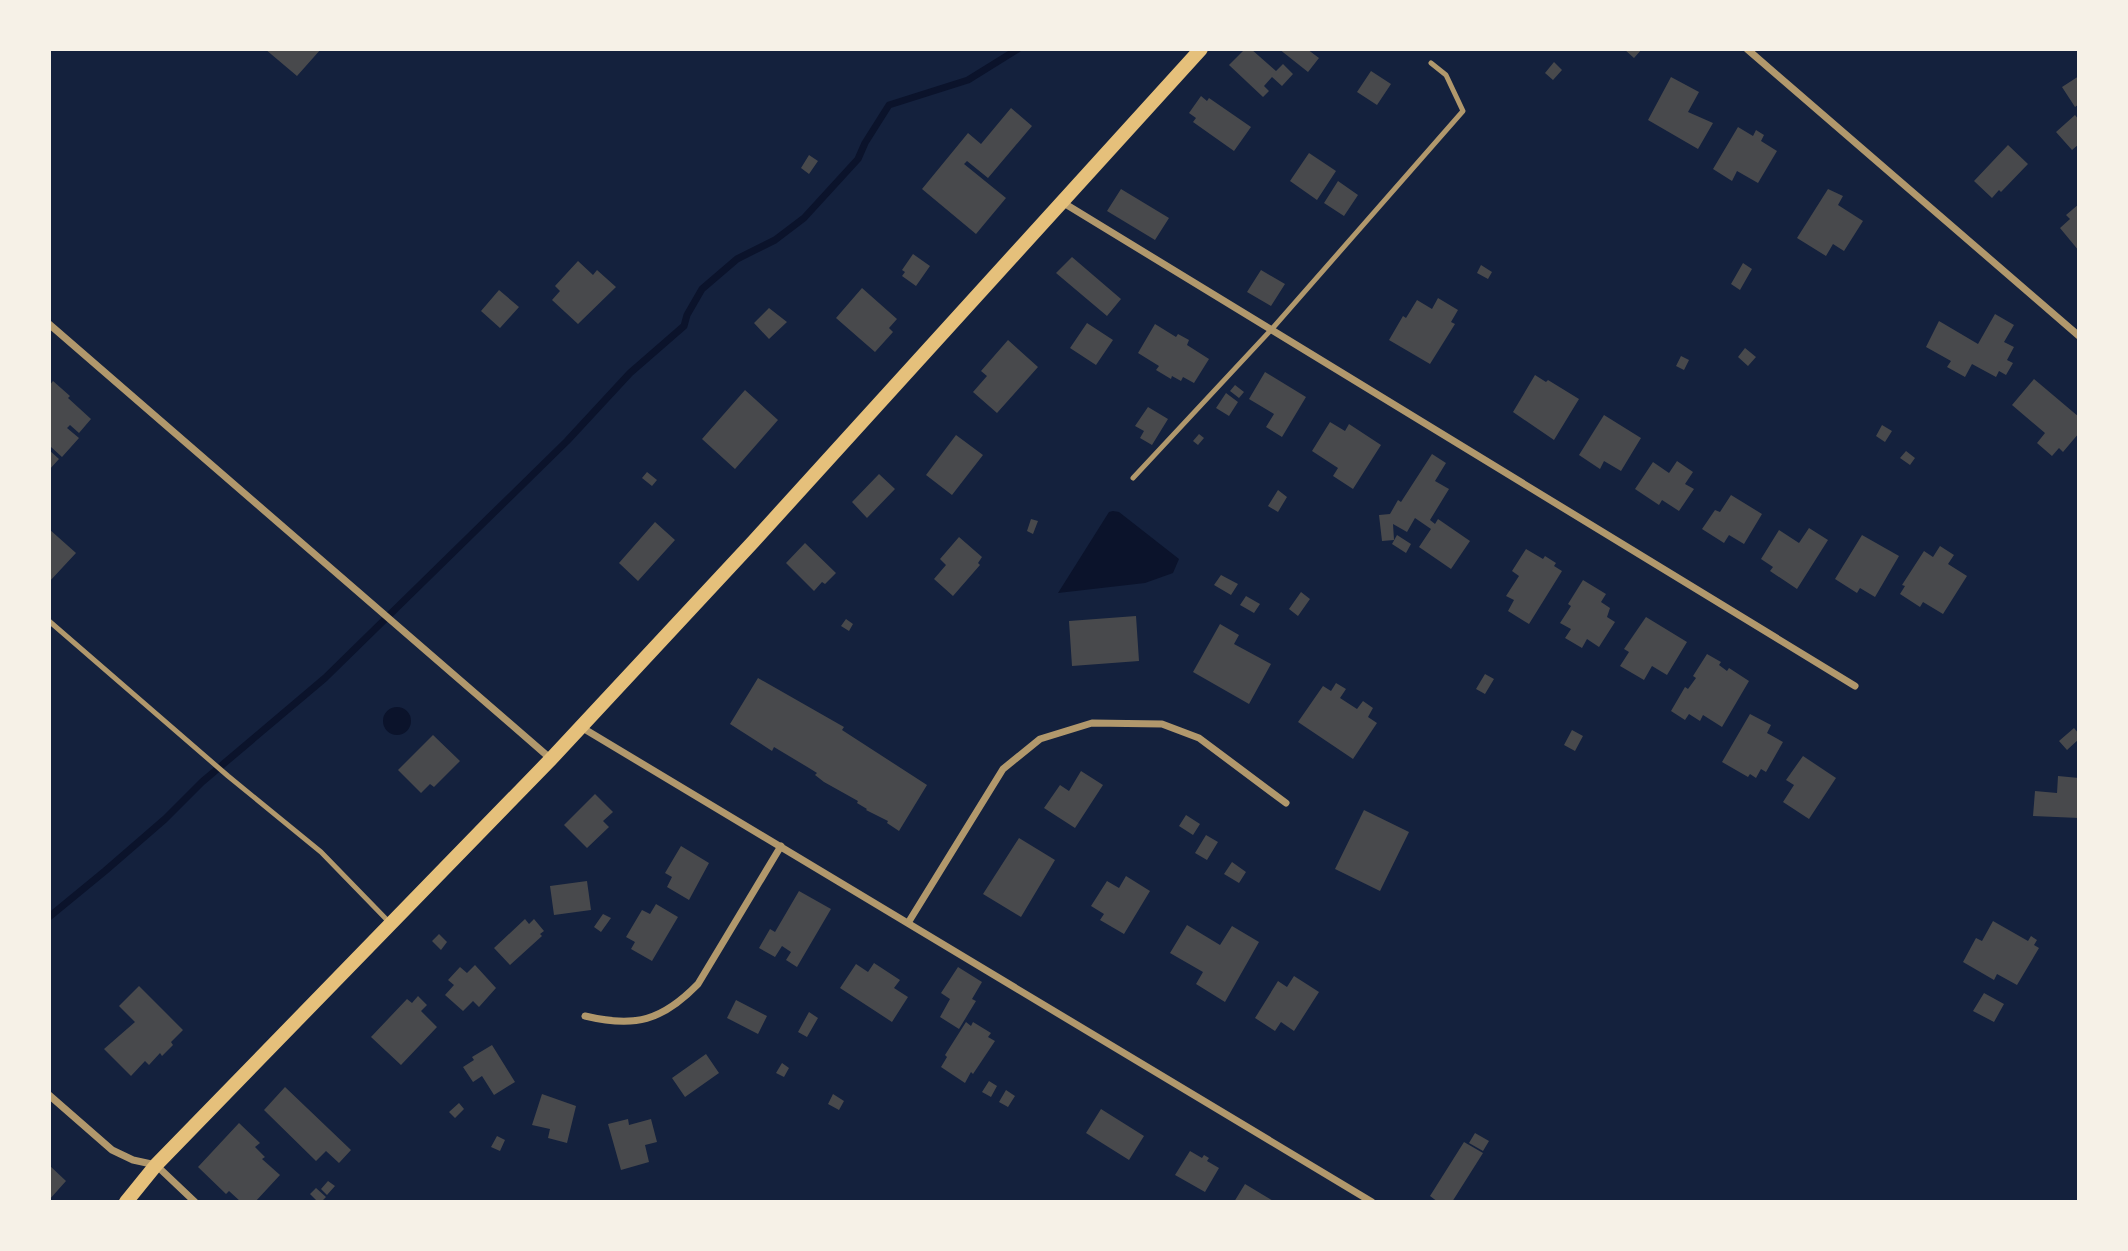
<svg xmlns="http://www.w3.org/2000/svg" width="2128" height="1251" font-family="Raleway,sans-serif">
	<rect width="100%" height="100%" fill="#14213d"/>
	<!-- water -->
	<path fill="#0b132b" d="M1113,511L1119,512L1179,559L1173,573L1145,583L1058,593L1109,512Z
		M383 721a14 14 0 1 1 28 0a14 14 0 1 1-28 0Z"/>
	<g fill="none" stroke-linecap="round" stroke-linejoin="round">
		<!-- stream -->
		<path stroke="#0b132b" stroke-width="7" d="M49,917L105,871L165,819L202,782L325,678L567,441L630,373L684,326L687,315L702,289L737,259L775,240L804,218L858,159L865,143L889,105L968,80L1018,49"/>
	</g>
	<!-- building -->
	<path fill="#48494c" d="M265,49H321L297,76Z
		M1245,49H1251L1276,71L1283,64L1293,74L1282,86L1272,77L1264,86L1269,91L1263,97L1229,65Z
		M1279,49H1307L1319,58L1308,72Z
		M1624,49H1642L1634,58Z
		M1554,62L1562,70L1553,80L1545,73Z
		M1371,71L1391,84L1377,105L1357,92Z
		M2079,76V104L2075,107L2062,87Z
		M1671,77L1699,92L1688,112L1713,123L1698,149L1648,120Z
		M1201,96L1207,101L1209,98L1251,127L1234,151L1193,122L1196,118L1189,113Z
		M1011,108L1032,126L988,178L967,161L964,164L1006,198L976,234L922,189L968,133L981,144Z
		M2075,115L2079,120V144L2072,150L2056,132Z
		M1738,127L1753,136L1756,130L1764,135L1761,141L1777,151L1758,183L1737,171L1732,181L1713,169Z
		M2008,145L2028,164L2001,192L1999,190L1992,198L1974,181Z
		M1309,153L1336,171L1317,200L1290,181Z
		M809,155L818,161L809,174L801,168Z
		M1338,181L1358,195L1344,216L1324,203Z
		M1121,189L1169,218L1155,240L1107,211Z
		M1828,189L1843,196L1838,205L1863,221L1844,251L1833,244L1826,256L1797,238Z
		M2079,204V251L2060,228L2070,219L2066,215Z
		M913,254L930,266L916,286L902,276L905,272L902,270Z
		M1072,257L1121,299L1107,316L1056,273Z
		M578,261L593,275L597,270L616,287L578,324L552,300L560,291L555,286Z
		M1743,263L1752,269L1740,290L1731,284Z
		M1481,265L1492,272L1488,279L1477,273Z
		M1261,270L1285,284L1271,306L1247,292Z
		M862,288L897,319L889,328L893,332L875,352L836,318Z
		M499,290L519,307L500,328L481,311Z
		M1438,298L1458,310L1451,322L1455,324L1430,364L1389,340L1403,316L1406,318L1417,300L1432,309Z
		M769,308L787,322L769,339L754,323Z
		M1995,314L2014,325L2004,342L2014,347L2007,360L2013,363L2006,375L1999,371L1996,377L1972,364L1965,377L1947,367L1951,361L1926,347L1939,321L1978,344Z
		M1087,323L1113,340L1096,365L1070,348Z
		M1155,324L1176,337L1178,334L1189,340L1187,345L1209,359L1194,383L1183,377L1181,381L1172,376L1171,379L1156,370L1159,366L1138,353Z
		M1008,340L1038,367L997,413L973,392L987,376L981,371Z
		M1745,348L1756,357L1748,366L1738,357Z
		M1681,356L1689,360L1684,370L1676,366Z
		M1265,372L1306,397L1282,437L1266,427L1274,414L1249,399Z
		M1535,375L1546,382L1548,380L1579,399L1554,440L1513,412Z
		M2034,379L2079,417V433L2063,452L2059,448L2052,456L2037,443L2045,433L2012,405Z
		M53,381L70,396L68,398L91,419L79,433L70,425L67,428L79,438L62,457L51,447L49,449V386Z
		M1235,385L1244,392L1239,398L1230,391Z
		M745,390L778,420L735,469L702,439Z
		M1226,393L1238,402L1229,416L1216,408Z
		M1148,407L1168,419L1152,445L1140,438L1144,431L1135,426Z
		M1604,415L1641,438L1621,471L1604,461L1600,469L1579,455Z
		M1330,422L1345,431L1349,424L1381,445L1353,489L1333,476L1338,468L1312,451Z
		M1882,425L1892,431L1885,442L1876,436Z
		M1199,434L1204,438L1198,445L1193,441Z
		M956,435L983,455L952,495L926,475Z
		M49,450L59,459L49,470Z
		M1906,451L1915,458L1910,465L1900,458Z
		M1432,454L1446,463L1435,481L1449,489L1430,520L1435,524L1438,519L1470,541L1451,569L1419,547L1431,529L1415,518L1407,532L1393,524L1394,540L1382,541L1379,515L1390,514L1398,500L1401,502Z
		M1677,461L1693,472L1685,484L1694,489L1679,511L1662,500L1659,505L1635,489L1653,462L1669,473Z
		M647,472L657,480L652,486L642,478Z
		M879,474L895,489L867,518L852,502Z
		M1278,490L1287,497L1278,512L1268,506Z
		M1731,495L1762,514L1744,544L1729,535L1724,543L1702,529L1715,510L1720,512Z
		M1031,519L1038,521L1033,534L1027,531Z
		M655,522L675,540L638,581L619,563Z
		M1809,528L1828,540L1797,589L1770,571L1773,567L1761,559L1779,530L1799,543Z
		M49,529L76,553L49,582Z
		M1397,535L1411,544L1406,553L1392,544Z
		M1862,535L1899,556L1875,597L1860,588L1857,593L1835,579Z
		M959,537L982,557L978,563L980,565L953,596L934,579L946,565L940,559Z
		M805,543L836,573L825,584L822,582L814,591L786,563Z
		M1940,546L1954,555L1948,564L1967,576L1943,614L1923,602L1920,607L1900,594L1905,586L1902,585L1924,551L1933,557Z
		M1526,549L1543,559L1545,556L1556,563L1554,566L1562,571L1529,624L1508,611L1514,600L1506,596L1519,576L1512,571Z
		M1221,575L1238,584L1231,595L1214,585Z
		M1583,580L1606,594L1601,602L1610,608L1607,617L1615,622L1599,647L1587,639L1582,648L1565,638L1571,629L1560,623L1571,606L1568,604Z
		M1301,592L1310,599L1298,616L1289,609Z
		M1246,596L1260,604L1254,613L1240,605Z
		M1136,616L1139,661L1072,666L1069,621Z
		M1646,617L1687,642L1667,675L1652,666L1644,680L1620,666L1629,652L1624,649Z
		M846,619L853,624L849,631L841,626Z
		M1220,624L1239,635L1234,644L1271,664L1249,704L1193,672Z
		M1707,654L1721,662L1719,665L1727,671L1729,668L1749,681L1722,727L1703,715L1700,721L1689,714L1685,720L1671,711L1685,687L1688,689L1696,678L1693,676Z
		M1485,674L1494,679L1485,694L1476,689Z
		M758,678L844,727L842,730L927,785L899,831L887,823L888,821L866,810L867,809L857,803L858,801L824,782L815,775L817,773L809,768L774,747L772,751L730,724Z
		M1336,683L1346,689L1340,698L1357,709L1363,701L1373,708L1368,717L1377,723L1353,759L1298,722L1323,686L1331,691Z
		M1750,714L1771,725L1767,733L1783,742L1766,772L1761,769L1756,778L1750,774L1748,777L1722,762Z
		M2074,728L2079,734V739L2067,750L2059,741Z
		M1572,730L1583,736L1575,751L1564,745Z
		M433,735L460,761L434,787L430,784L421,793L398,770Z
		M1803,756L1836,778L1809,819L1783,802L1794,785L1786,780Z
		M1081,771L1103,785L1075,828L1044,808L1060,785L1069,791Z
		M2058,776L2079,778V818L2033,816L2035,791L2057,793Z
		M595,794L613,812L603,821L609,827L587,848L564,825Z
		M1364,810L1409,832L1380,891L1335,869Z
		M1186,815L1200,824L1193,835L1179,826Z
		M1206,835L1218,842L1207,860L1195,853Z
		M1019,838L1055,860L1021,917L983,894Z
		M681,846L709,863L689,900L667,887L672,877L665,873Z
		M1232,862L1246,872L1239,883L1224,874Z
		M1126,876L1150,891L1124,934L1100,920L1104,914L1091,906L1107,881L1119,888Z
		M587,881L591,910L554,915L550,886Z
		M799,891L831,909L797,967L786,960L791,952L782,946L775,957L759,948L770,929L775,932Z
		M656,904L678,917L652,961L631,949L635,942L626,937L642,910L650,914Z
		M603,914L611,918L601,932L594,927Z
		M525,919L529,924L534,919L544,931L540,934L542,936L510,965L494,948Z
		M1993,921L2028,941L2031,936L2037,940L2034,945L2039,948L2017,985L1997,974L1994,980L1963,962L1976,938L1982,941Z
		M1187,925L1220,945L1232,926L1259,942L1225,1002L1196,984L1203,972L1170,953Z
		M439,934L447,942L441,950L432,941Z
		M874,963L900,980L894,988L908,997L892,1022L840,988L856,964L868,972Z
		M475,965L496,988L479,1007L473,1001L463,1011L445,995L454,985L448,980L460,967L467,973Z
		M958,967L982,982L972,999L976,1001L959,1029L940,1017L950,999L941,993Z
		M1294,976L1319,992L1294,1031L1281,1022L1275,1031L1255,1018L1278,981L1287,987Z
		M139,986L183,1030L171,1042L173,1045L162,1056L160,1053L149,1065L145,1061L131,1076L104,1049L135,1022L119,1006Z
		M1984,993L2004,1004L1994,1022L1973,1011Z
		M418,996L427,1005L421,1011L437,1027L401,1065L371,1037L407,999L412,1003Z
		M736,1000L767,1016L758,1034L727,1018Z
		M809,1012L818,1018L807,1037L798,1032Z
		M966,1022L971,1026L973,1022L991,1033L988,1037L995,1041L973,1074L971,1072L965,1083L941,1067L947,1057L945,1055Z
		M492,1045L515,1082L494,1095L482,1076L473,1082L463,1067L474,1060L472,1057Z
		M706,1054L719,1073L685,1097L672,1078Z
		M782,1063L789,1068L784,1077L776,1073Z
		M989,1081L997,1086L991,1097L982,1092Z
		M285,1087L351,1150L339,1163L326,1151L316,1161L264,1110Z
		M1006,1090L1015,1096L1008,1107L999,1102Z
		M542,1094L576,1106L567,1143L548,1138L550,1129L532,1125Z
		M833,1094L844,1101L839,1110L828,1104Z
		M459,1103L464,1109L455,1118L449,1112Z
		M1101,1109L1144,1136L1129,1160L1086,1133Z
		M628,1119L629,1125L651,1119L657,1142L645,1145L649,1162L621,1170L608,1124Z
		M239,1123L260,1143L255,1147L265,1157L262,1159L280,1175L255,1202H241L229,1191L226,1194L198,1167Z
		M1475,1133L1489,1141L1483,1151L1469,1143Z
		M497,1136L505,1140L500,1151L491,1147Z
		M1464,1142L1483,1153L1452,1202H1438L1430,1196Z
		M1190,1151L1202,1158L1204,1155L1209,1158L1207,1161L1219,1168L1205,1192L1175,1175Z
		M49,1165L66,1181L49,1200Z
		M328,1181L335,1186L327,1195L321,1189Z
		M1245,1184L1275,1202H1234Z
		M316,1188L326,1197L321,1202H318L310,1194Z"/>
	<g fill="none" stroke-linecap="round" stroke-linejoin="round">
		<!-- service -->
		<path stroke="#b1986c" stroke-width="5" d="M1133,478L1271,330L1463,111L1446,75L1431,63
			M49,621L228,776L321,852L390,923"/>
		<!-- minor -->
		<path stroke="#b1986c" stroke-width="7" d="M1747,49L2079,336
			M1062,202L1855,686
			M49,324L551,759
			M581,727L1372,1202
			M908,923L1003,769L1040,739L1092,723L1162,724L1199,738L1286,803
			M585,1016C635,1028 662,1021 698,984L781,846
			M49,1095L112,1150L133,1160L156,1165L195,1202"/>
		<!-- secondary -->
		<path stroke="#e5c07b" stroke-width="14" d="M126,1202L156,1165L551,759L753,542L1201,49"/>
	</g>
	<!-- border -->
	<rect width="2128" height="1251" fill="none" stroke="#f6f1e7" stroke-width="102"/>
</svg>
